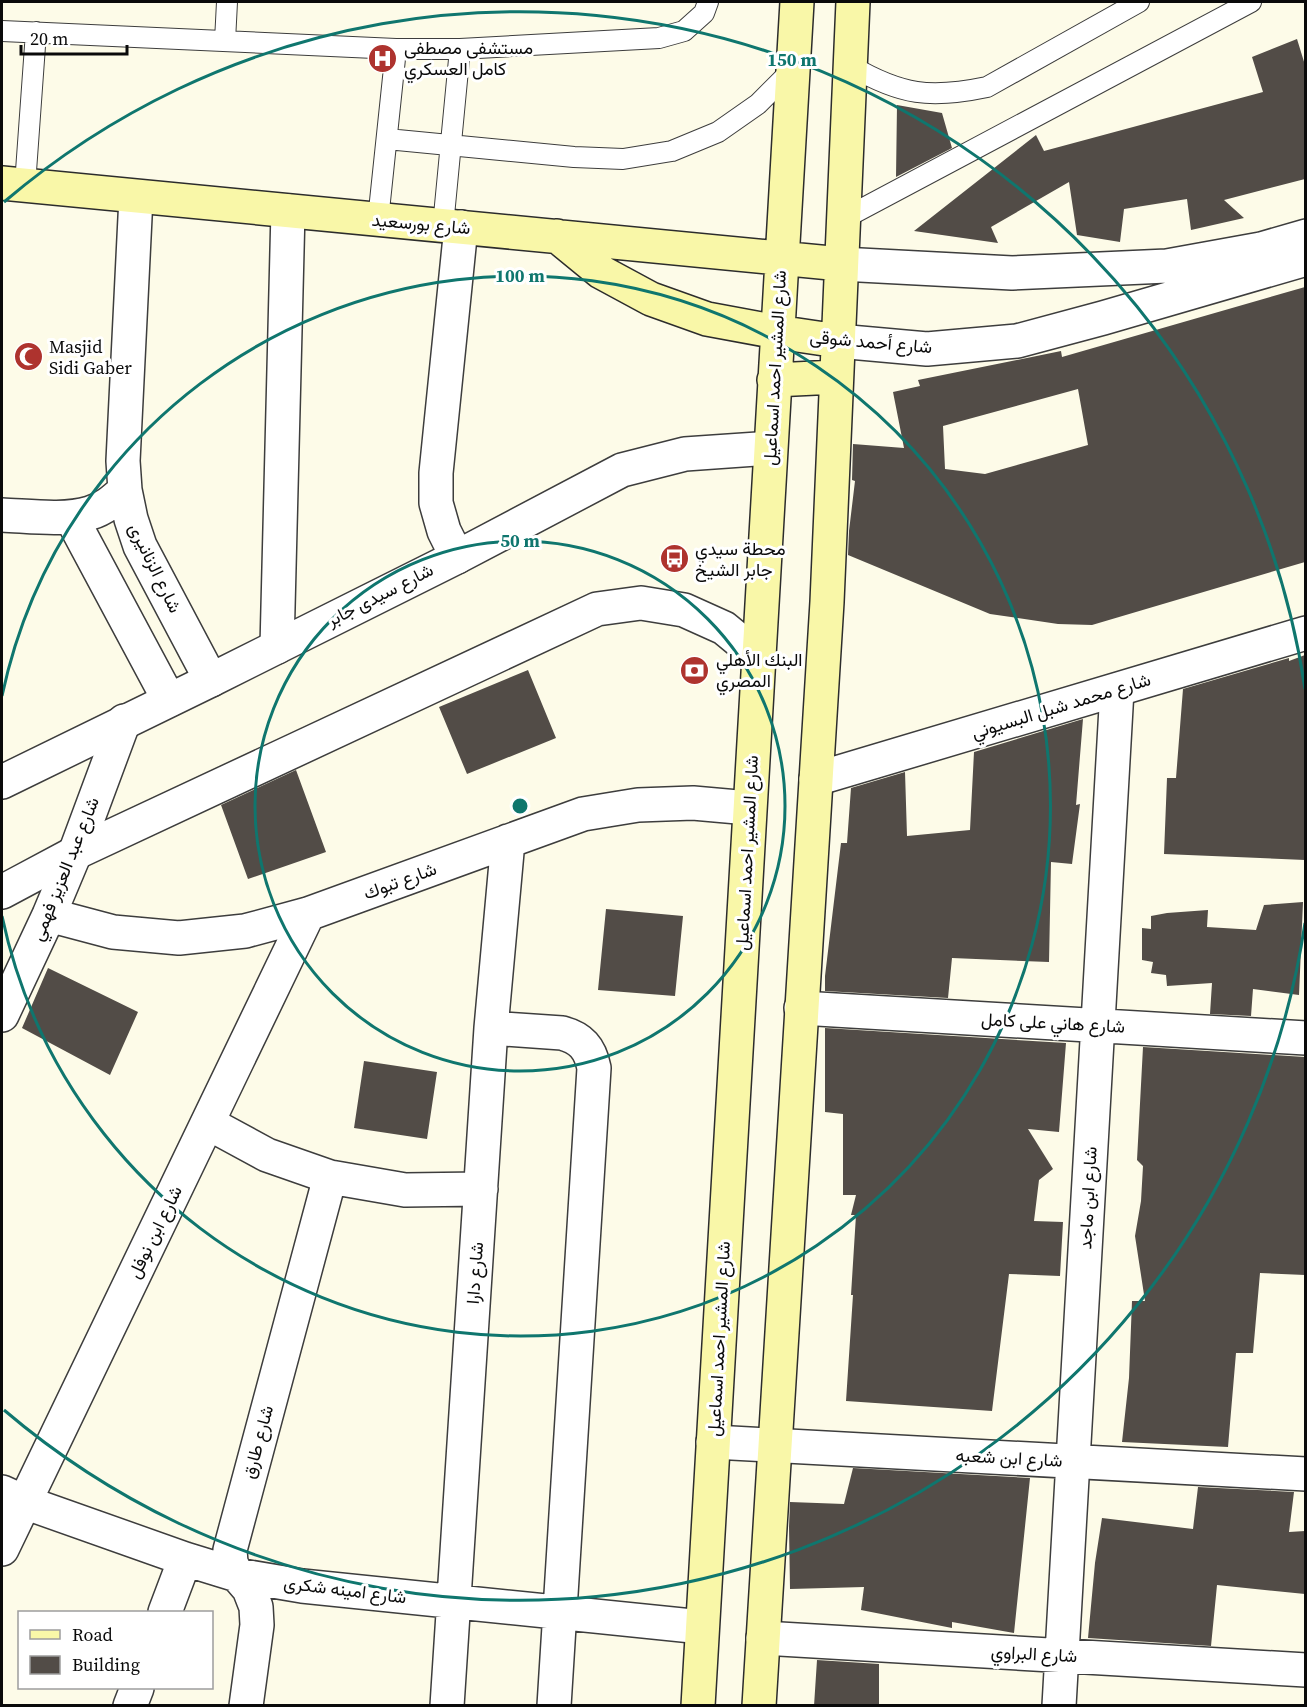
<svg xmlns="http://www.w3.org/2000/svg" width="1307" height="1707" font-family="'Source Serif 4',Vazirmatn,serif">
	<rect width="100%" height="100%" fill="#fdfbe8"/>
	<!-- building -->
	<path fill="#524c47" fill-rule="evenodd" d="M1297,39L1305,65V179L1224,200L1244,218L1191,230L1187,199L1124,209L1120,242L1077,235L1069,182L991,227L998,243L914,231L1036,135L1044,151L1263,92L1252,57Z
		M897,105L942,113L952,148L896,177Z
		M1305,287V562L1092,625L1058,624L990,614L848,555L849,531L855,481L852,480L853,444L904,448L893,392L920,386L918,380L1061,351L1062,357ZM1078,389L1088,445L985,474L945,469L943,426Z
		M1305,655V860L1164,854L1167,778H1176L1183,689L1289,658V661Z
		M528,670L556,738L467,774L439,707Z
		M1083,719L1076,805L1080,804L1072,864L1051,862L1049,962L952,958L948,998L825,991V976L841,843H847L851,788L905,772L907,836L970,830L974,752Z
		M296,770L326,852L248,879L221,805Z
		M1303,902L1299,995L1253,989L1251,1016L1210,1014L1212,983L1167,986L1166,975L1151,973L1153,962L1142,960V928L1151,929V916L1167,913L1208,910L1207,927L1256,930L1264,905Z
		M606,909L683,916L675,996L598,990Z
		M48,968L138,1012L110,1075L22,1028Z
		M825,1028L1066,1043L1059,1132L1028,1129L1053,1169L1039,1180L1034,1221L1063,1222L1060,1276L1009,1274L992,1411L846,1401L853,1295H851L856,1215H851L856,1195H843V1114L825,1112Z
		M1143,1047L1305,1057V1275L1260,1273L1253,1353H1236L1228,1447L1122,1442L1129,1378L1132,1301H1145L1135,1236L1141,1201L1143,1166L1137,1160Z
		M364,1061L437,1072L427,1139L354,1128Z
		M853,1468L1030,1478L1014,1633L952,1622V1628L861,1610L864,1587L790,1589L789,1527L790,1502L844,1504Z
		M1198,1487L1294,1492L1289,1532L1305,1531V1594L1217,1585L1211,1646L1088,1638L1095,1563L1102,1518L1193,1529Z
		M817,1660L879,1664V1706H814Z"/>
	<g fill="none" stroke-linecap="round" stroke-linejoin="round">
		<defs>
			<path id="service" d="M2,31L396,49H460L659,38L684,31L704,13L708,2
				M225,41L227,2
				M851,66C901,95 930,99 987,87L1139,2
				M387,139L574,157L623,159L672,151L718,132L758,104L793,69
				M25,185L36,32
				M843,219L1251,2
				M378,220L396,49
				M443,226L460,49"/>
			<path id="minor" d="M136,197L123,461L125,490L131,519L140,546L211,680
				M2,515C29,516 64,521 90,513C104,509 114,500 125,490
				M71,517L169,700
				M457,557L444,531L436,503V473L461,227
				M277,647L288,211
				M49,915L113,932L179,938L245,931L308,914L583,814L638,805L693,803L749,808
				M801,1008L1306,1038
				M2,1015L49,915L75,853L124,721
				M491,1028L562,1033C581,1038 590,1048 594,1068L554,1706
				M208,1123L267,1155L330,1177L405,1190L481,1189
				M713,1442L1306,1474
				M2,1492L24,1502L185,1559L237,1575L302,1586L702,1627
				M2,1549L308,914
				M165,1612L185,1559
				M763,1638L1306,1670
				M130,1706L137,1688
				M246,1706L257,1625L256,1607L249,1589L237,1575L231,1563L230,1550L330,1177
				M447,1706L491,1028L508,841
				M1059,1706L1117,690"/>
			<path id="tertiary" d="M841,264L1012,273L1167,266L1261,249L1306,236
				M838,341L927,349L1017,341L1103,318L1306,259
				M816,779L1306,633
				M2,782L211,680L457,557L622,470L685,454L770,448
				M2,892L75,853L597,609L641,603L684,610L724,628L758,656"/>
			<path id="secondary" d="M2,183L841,264
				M557,236L601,272L651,299L707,319L777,332L838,341
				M774,380L836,377
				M698,1706L797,2
				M759,1706L827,602L853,2"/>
		</defs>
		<!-- service casing -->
		<use href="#service" stroke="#3d3d3d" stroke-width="22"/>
		<!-- minor casing -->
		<use href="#minor" stroke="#3d3d3d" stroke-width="36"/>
		<!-- tertiary casing -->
		<use href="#tertiary" stroke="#3d3d3d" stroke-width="36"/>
		<!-- secondary casing -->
		<use href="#secondary" stroke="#2c2c2c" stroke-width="36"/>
		<!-- service -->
		<use href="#service" stroke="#fff" stroke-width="20"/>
		<!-- minor -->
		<use href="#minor" stroke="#fff" stroke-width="33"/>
		<!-- tertiary -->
		<use href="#tertiary" stroke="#fff" stroke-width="33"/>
		<!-- secondary -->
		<use href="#secondary" stroke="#f9f7a8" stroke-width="33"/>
	</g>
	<!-- distance rings -->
	<g fill="none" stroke="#0f766e" stroke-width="3">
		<circle cx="520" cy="806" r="265"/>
		<path d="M2 696A530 530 0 1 1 2 916"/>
		<path d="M1305 923A794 794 0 0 1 4 1410M4 202A794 794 0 0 1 1305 689"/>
	</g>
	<!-- icons -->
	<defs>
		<symbol id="hospital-disc" viewBox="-11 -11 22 22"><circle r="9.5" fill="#ae332e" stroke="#fff"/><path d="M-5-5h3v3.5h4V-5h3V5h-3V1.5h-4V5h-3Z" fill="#fff"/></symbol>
		<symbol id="mosque-disc" viewBox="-11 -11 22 22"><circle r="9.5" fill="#ae332e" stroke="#fff"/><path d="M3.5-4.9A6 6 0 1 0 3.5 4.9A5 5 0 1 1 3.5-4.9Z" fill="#fff"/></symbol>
		<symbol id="bus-disc" viewBox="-11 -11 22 22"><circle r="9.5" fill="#ae332e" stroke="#fff"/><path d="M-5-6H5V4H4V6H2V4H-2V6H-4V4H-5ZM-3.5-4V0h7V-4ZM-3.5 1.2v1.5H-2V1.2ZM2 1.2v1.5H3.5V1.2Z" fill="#fff"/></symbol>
		<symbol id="bank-disc" viewBox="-11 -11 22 22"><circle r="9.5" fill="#ae332e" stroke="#fff"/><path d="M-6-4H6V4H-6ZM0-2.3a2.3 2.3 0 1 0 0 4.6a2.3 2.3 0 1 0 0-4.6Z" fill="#fff"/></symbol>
	</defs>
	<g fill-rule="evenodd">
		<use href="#hospital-disc" x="366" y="42" width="33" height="33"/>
		<use href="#mosque-disc" x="12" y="340" width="33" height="33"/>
		<use href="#bus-disc" x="658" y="542" width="33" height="33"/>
		<use href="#bank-disc" x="678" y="654" width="33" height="33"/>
	</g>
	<g text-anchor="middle" stroke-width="6" stroke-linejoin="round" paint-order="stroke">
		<!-- poi labels -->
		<g font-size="18" fill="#0a0a0a" stroke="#fff" text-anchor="start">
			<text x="404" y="54">مستشفى مصطفى<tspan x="404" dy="21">كامل العسكري</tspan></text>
			<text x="49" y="353">Masjid<tspan x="49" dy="21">Sidi Gaber</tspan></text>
			<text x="695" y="555">محطة سيدي<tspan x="695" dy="21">جابر الشيخ</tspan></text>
			<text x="716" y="666">البنك الأهلي<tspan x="716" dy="21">المصري</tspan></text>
		</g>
		<!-- street labels -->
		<g font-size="18" fill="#0a0a0a" stroke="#fff">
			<text transform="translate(421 224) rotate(5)" y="6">شارع بورسعيد</text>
			<text transform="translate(871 342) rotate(5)" y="6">شارع أحمد شوقى</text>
			<text transform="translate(775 368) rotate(-87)" y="6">شارع المشير احمد اسماعيل</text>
			<text transform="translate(155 568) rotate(64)" y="6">شارع الزنانيرى</text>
			<text transform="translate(380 595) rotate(-27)" y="6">شارع سيدى جابر</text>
			<text transform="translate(1061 706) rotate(-17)" y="6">شارع محمد شبل البسيوني</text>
			<text transform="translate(747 853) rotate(-87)" y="6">شارع المشير احمد اسماعيل</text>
			<text transform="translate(65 869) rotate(-68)" y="6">شارع عبد العزيز فهمي</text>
			<text transform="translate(400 881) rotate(-20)" y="6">شارع تبوك</text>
			<text transform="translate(1053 1023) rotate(3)" y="6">شارع هاني على كامل</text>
			<text transform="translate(1088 1198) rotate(-87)" y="6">شارع ابن ماجد</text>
			<text transform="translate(155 1232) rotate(-64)" y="6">شارع ابن نوفل</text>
			<text transform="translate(475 1273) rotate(-86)" y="6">شارع دارا</text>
			<text transform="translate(719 1339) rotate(-87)" y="6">شارع المشير احمد اسماعيل</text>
			<text transform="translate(258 1442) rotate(-75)" y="6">شارع طارق</text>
			<text transform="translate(1009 1458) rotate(3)" y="6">شارع ابن شعبه</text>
			<text transform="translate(345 1590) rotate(7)" y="6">شارع امينه شكرى</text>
			<text transform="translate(1034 1654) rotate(3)" y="6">شارع البراوي</text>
		</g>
	</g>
	<circle cx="520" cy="806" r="9" fill="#0f766e" stroke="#fff" stroke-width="3"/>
	<g font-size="18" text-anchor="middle" font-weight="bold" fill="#0f766e" stroke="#fff" stroke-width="6" stroke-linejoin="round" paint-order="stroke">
		<text x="792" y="66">150 m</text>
		<text x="520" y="282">100 m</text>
		<text x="520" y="547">50 m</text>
	</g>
	<!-- border -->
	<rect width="1307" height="1707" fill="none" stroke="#0a0a0a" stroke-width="6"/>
	<!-- legend -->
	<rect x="18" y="1611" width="195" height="78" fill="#ffffff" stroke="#9d9d9d" stroke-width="1.5"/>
	<rect x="30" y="1630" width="30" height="9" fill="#f9f7a8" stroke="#9d9d9d" stroke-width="1.5"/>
	<text x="72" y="1641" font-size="18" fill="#0a0a0a">Road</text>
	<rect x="30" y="1656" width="30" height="18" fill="#524c47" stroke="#9d9d9d" stroke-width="1.5"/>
	<text x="72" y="1671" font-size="18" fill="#0a0a0a">Building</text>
	<!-- scale -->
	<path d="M21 45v9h106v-9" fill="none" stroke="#0a0a0a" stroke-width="3"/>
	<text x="30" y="45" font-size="18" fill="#0a0a0a" stroke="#ffffff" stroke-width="4.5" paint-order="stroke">20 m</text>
</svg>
